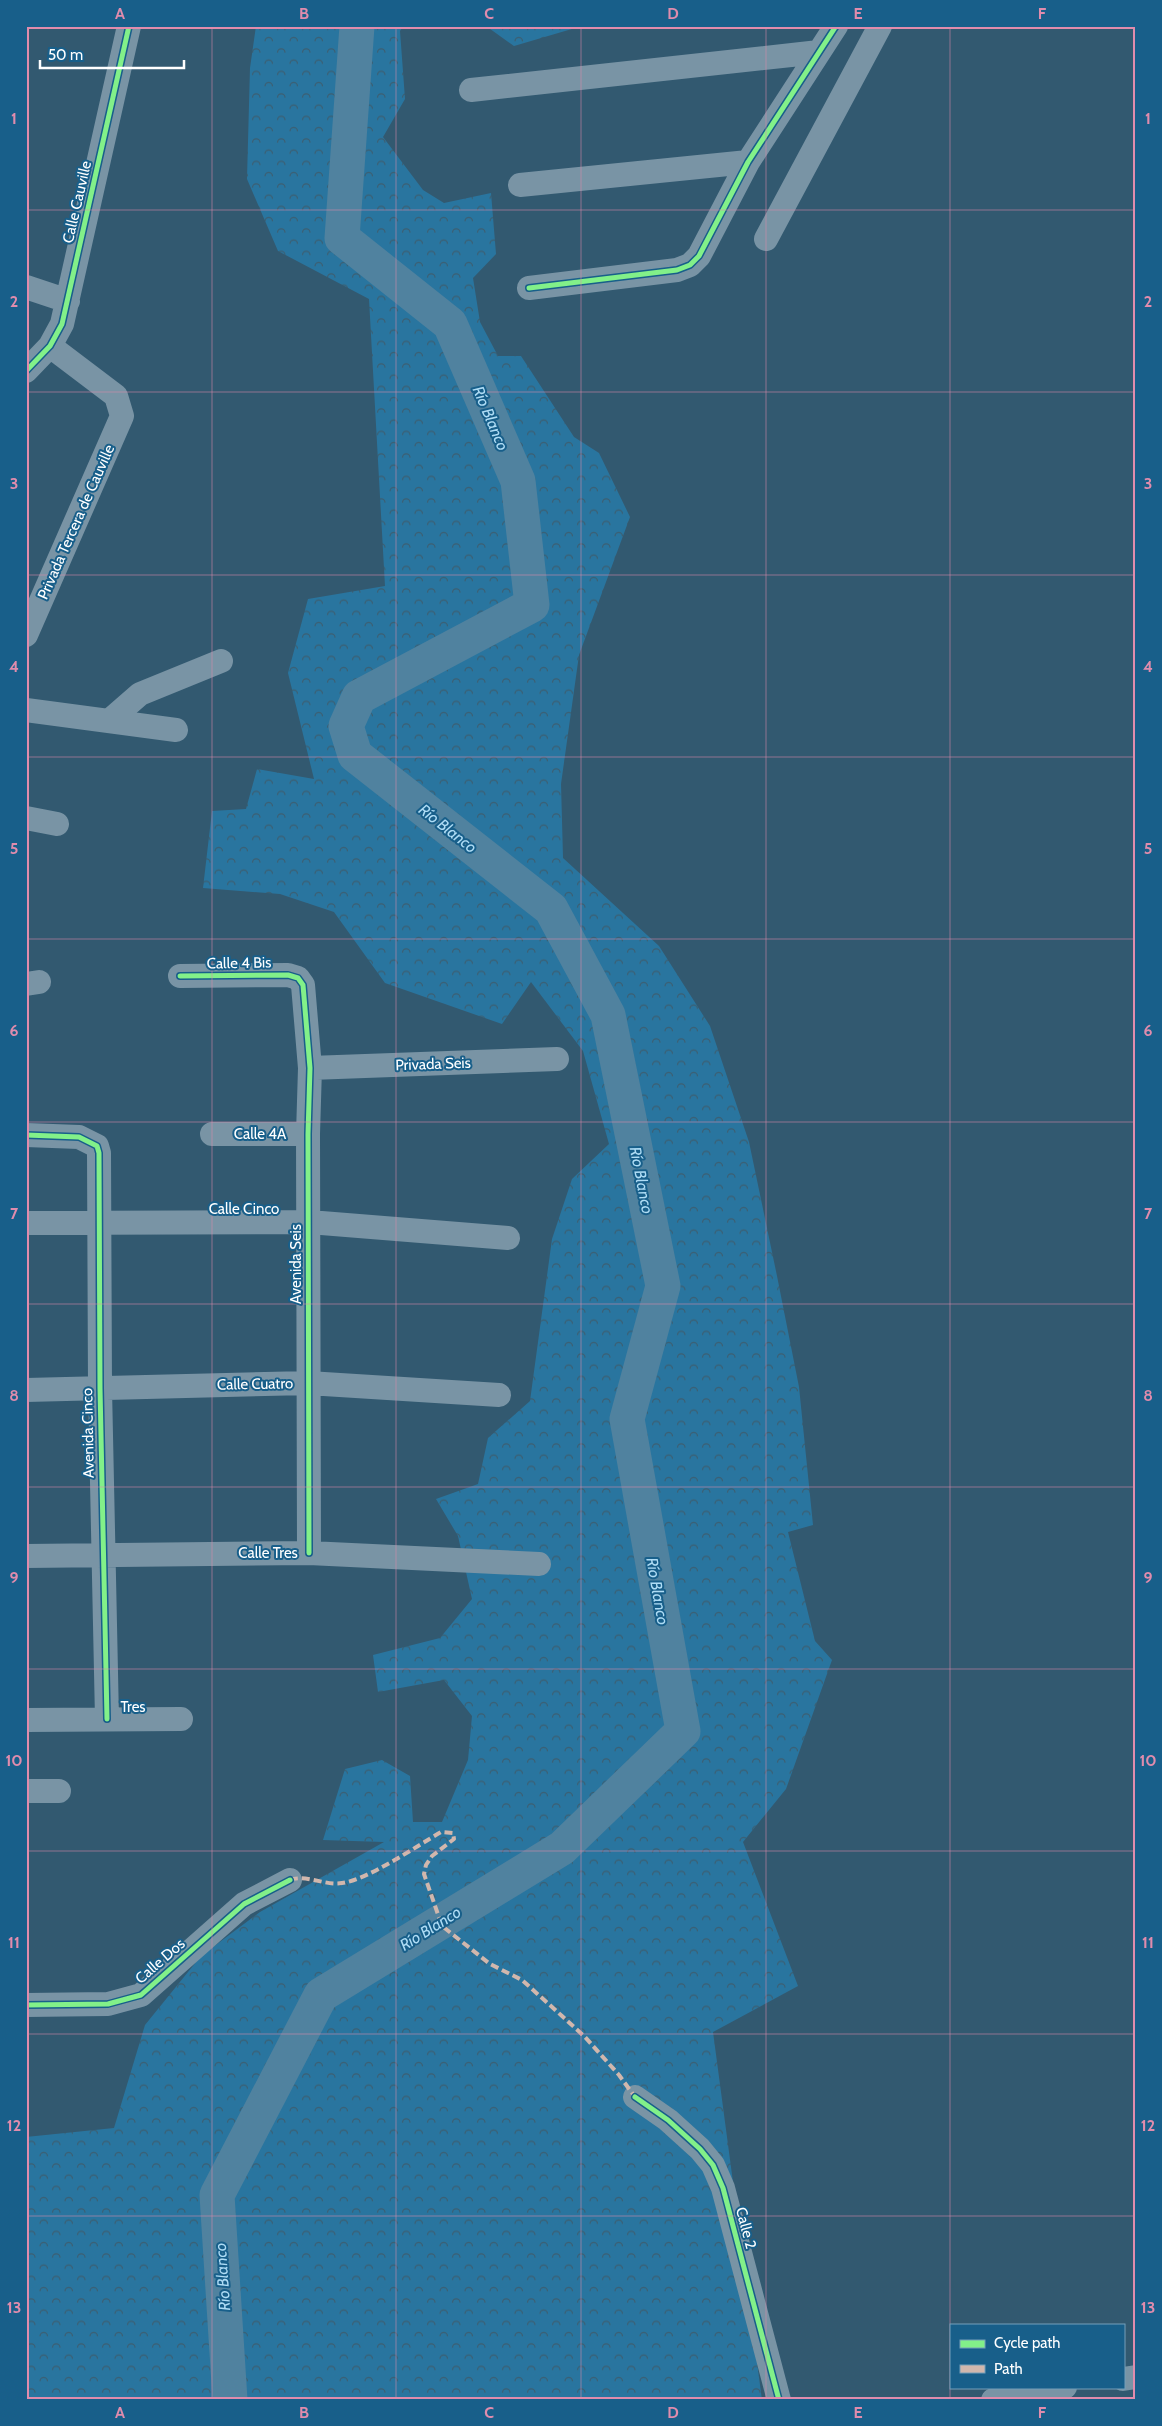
<svg xmlns="http://www.w3.org/2000/svg" width="1162" height="2426" font-family="Cabin,sans-serif">
	<defs>
		<pattern id="forest-crowns" width="20" height="18" patternUnits="userSpaceOnUse" patternTransform="scale(1.25)"><rect width="20" height="18" fill="#29759f"/><path d="M2 6a3 3 0 1 1 6 0M12 15a3 3 0 1 1 6 0" fill="none" stroke="#3c5e71"/></pattern>
	</defs>
	<rect width="100%" height="100%" fill="#325970"/>
	<!-- forest -->
	<path fill="url(#forest-crowns)" d="M256,26H403L400,31L405,99L383,137L423,190L444,203L491,193L496,254L473,278L480,322L498,356H521L574,437L599,453L630,517L579,655L561,784L563,858L659,946L710,1026L749,1142L777,1276L799,1387L813,1525L788,1532L815,1641L832,1660L786,1789L743,1842L798,1986L713,2032L762,2400H26V2137L114,2128L145,2025L201,1956L260,1912L384,1842L323,1840L345,1769L382,1760L410,1776L413,1822H442L468,1760L472,1716L444,1680L378,1692L373,1655L440,1638L472,1599L458,1536L436,1499L478,1484L488,1438L530,1401L552,1239L572,1179L609,1144L583,1051L531,982L502,1024L385,983L334,912L280,894L203,888L212,811L246,809L257,769L314,779L288,673L308,599L385,586L369,299L278,251L247,179L250,68Z
		M486,26H582L514,46Z"/>
	<g fill="none" stroke-linecap="round" stroke-linejoin="round">
		<!-- river -->
		<path stroke="#50829f" stroke-width="35" d="M230,2400L217,2195L321,1995L562,1848L683,1731L627,1419L663,1286L608,1015L551,909L355,755L346,726L359,697L532,605L518,481L450,324L342,238L357,26"/>
		<!-- minor -->
		<path stroke="#7994a5" stroke-width="24" d="M471,90L819,52
			M520,185L748,162
			M766,239L880,26
			M26,287L68,301
			M529,288L677,270L690,265L699,256L748,162L836,26
			M26,371L50,346L62,324L129,26
			M26,635L122,416L116,396L50,346
			M26,710L176,730
			M109,721L140,694L221,661
			M26,818L57,824
			M180,976L288,975L298,978L303,985L310,1068L308,1134L309,1553
			M26,984L39,982
			M310,1068L557,1059
			M212,1134H308
			M26,1135L79,1137L97,1146L99,1153L100,1388L107,1719
			M26,1223L309,1222L508,1238
			M26,1390L308,1383L499,1395
			M26,1556L309,1553L539,1564
			M26,1720L181,1719
			M26,1791H59
			M26,2005L108,2004L141,1995L244,1904L290,1880
			M635,2097L668,2120L700,2149L713,2165L723,2188L779,2400
			M1123,2379L1136,2377
			M993,2400L1065,2387"/>
		<!-- quiet -->
		<path stroke="#d1b7ad" stroke-width="4" stroke-dasharray="8 4" stroke-linecap="butt" d="M290,1880C306,1874 325,1886 342,1883C367,1880 417,1846 441,1832L453,1833L454,1839L432,1856L426,1865L424,1874L442,1926L490,1964L522,1980L562,2016L585,2037L619,2075L635,2097"/>
		<defs>
			<path id="cycleway" d="M529,288L677,270L690,265L699,256L748,162L836,26
				M26,371L50,346L62,324L129,26
				M180,976L288,975L298,978L303,985L310,1068L308,1134L309,1553
				M26,1135L79,1137L97,1146L99,1153L100,1388L107,1719
				M26,2005L108,2004L141,1995L244,1904L290,1880
				M635,2097L668,2120L700,2149L713,2165L723,2188L779,2400"/>
		</defs>
		<!-- cycleway casing -->
		<use href="#cycleway" stroke="#185f8a" stroke-width="8"/>
		<!-- cycleway -->
		<use href="#cycleway" stroke="#82f089" stroke-width="5"/>
	</g>
	<!-- grid -->
	<path fill="none" stroke="#e08cad" stroke-width="1" stroke-opacity="0.55" d="M212,26V2400M396,26V2400M581,26V2400M766,26V2400M950,26V2400M26,210H1136M26,392H1136M26,575H1136M26,757H1136M26,939H1136M26,1122H1136M26,1304H1136M26,1487H1136M26,1669H1136M26,1851H1136M26,2034H1136M26,2216H1136"/>
	<g text-anchor="middle" stroke-width="4" stroke-linejoin="round" paint-order="stroke">
		<!-- street labels -->
		<g font-size="15" fill="#fff" stroke="#185f8a">
			<text transform="translate(77 202) rotate(-77)" y="5">Calle Cauville</text>
			<text transform="translate(76 522) rotate(-66)" y="5">Privada Tercera de Cauville</text>
			<text transform="translate(239 963) rotate(-1)" y="5">Calle 4 Bis</text>
			<text transform="translate(433 1064) rotate(-2)" y="5">Privada Seis</text>
			<text x="260" y="1139">Calle 4A</text>
			<text x="244" y="1214">Calle Cinco</text>
			<text transform="translate(296 1264) rotate(-90)" y="5">Avenida Seis</text>
			<text transform="translate(255 1384) rotate(-1)" y="5">Calle Cuatro</text>
			<text transform="translate(88 1433) rotate(-91)" y="5">Avenida Cinco</text>
			<text x="268" y="1558">Calle Tres</text>
			<text x="133" y="1712">Tres</text>
			<text transform="translate(160 1961) rotate(-41)" y="5">Calle Dos</text>
			<text transform="translate(746 2228) rotate(75)" y="5">Calle 2</text>
		</g>
		<!-- water labels -->
		<g font-size="16" font-style="italic" fill="#aedcf5" stroke="#185f8a">
			<text transform="translate(491 418) rotate(67)" y="6">Río Blanco</text>
			<text transform="translate(448 828) rotate(38)" y="6">Río Blanco</text>
			<text transform="translate(642 1180) rotate(79)" y="6">Río Blanco</text>
			<text transform="translate(658 1591) rotate(80)" y="6">Río Blanco</text>
			<text transform="translate(430 1928) rotate(-32)" y="6">Río Blanco</text>
			<text transform="translate(222 2277) rotate(-94)" y="6">Río Blanco</text>
		</g>
	</g>
	<!-- border -->
	<rect width="1162" height="2426" fill="none" stroke="#185f8a" stroke-width="55"/>
	<!-- legend -->
	<rect x="950" y="2324" width="175" height="65" fill="#185f8a" stroke="#749fb9"/>
	<rect x="960" y="2340" width="25" height="8" fill="#82f089" stroke="#749fb9"/>
	<text x="994" y="2348" font-size="15" fill="#ffffff">Cycle path</text>
	<rect x="960" y="2365" width="25" height="8" fill="#d1b7ad" stroke="#749fb9"/>
	<text x="994" y="2374" font-size="15" fill="#ffffff">Path</text>
	<!-- scale -->
	<path d="M40 60v8h144v-8" fill="none" stroke="#ffffff" stroke-width="2.5"/>
	<text x="48" y="60" font-size="15" fill="#ffffff" stroke="#185f8a" stroke-width="4" paint-order="stroke">50 m</text>
	<rect x="28" y="28" width="1106" height="2370" fill="none" stroke="#e08cad" stroke-width="2"/>
	<g font-size="16" text-anchor="middle" font-weight="bold" fill="#e08cad">
		<text x="120" y="19">A</text>
		<text x="304" y="19">B</text>
		<text x="489" y="19">C</text>
		<text x="673" y="19">D</text>
		<text x="858" y="19">E</text>
		<text x="1042" y="19">F</text>
		<text x="14" y="124">1</text>
		<text x="1148" y="124">1</text>
		<text x="14" y="307">2</text>
		<text x="1148" y="307">2</text>
		<text x="14" y="489">3</text>
		<text x="1148" y="489">3</text>
		<text x="14" y="672">4</text>
		<text x="1148" y="672">4</text>
		<text x="14" y="854">5</text>
		<text x="1148" y="854">5</text>
		<text x="14" y="1036">6</text>
		<text x="1148" y="1036">6</text>
		<text x="14" y="1219">7</text>
		<text x="1148" y="1219">7</text>
		<text x="14" y="1401">8</text>
		<text x="1148" y="1401">8</text>
		<text x="14" y="1583">9</text>
		<text x="1148" y="1583">9</text>
		<text x="14" y="1766">10</text>
		<text x="1148" y="1766">10</text>
		<text x="14" y="1948">11</text>
		<text x="1148" y="1948">11</text>
		<text x="14" y="2131">12</text>
		<text x="1148" y="2131">12</text>
		<text x="14" y="2313">13</text>
		<text x="1148" y="2313">13</text>
		<text x="120" y="2418">A</text>
		<text x="304" y="2418">B</text>
		<text x="489" y="2418">C</text>
		<text x="673" y="2418">D</text>
		<text x="858" y="2418">E</text>
		<text x="1042" y="2418">F</text>
	</g>
</svg>
